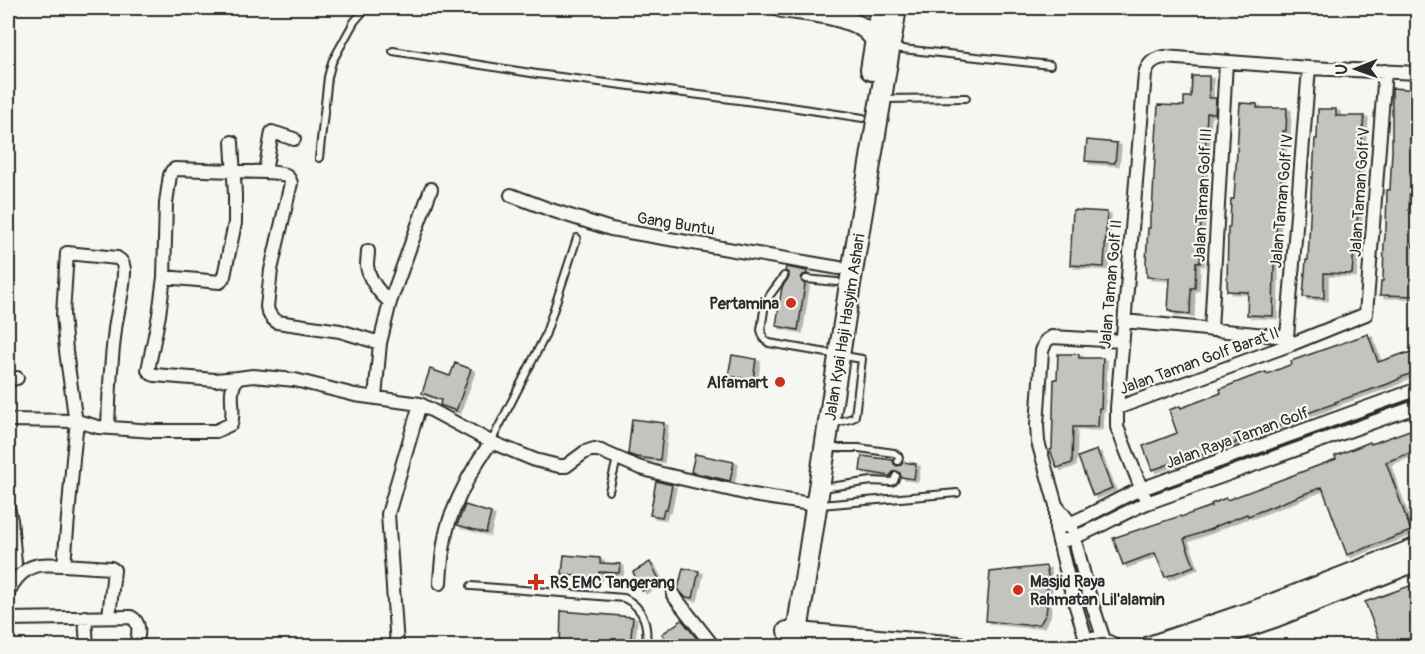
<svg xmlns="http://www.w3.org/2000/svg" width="1425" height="654" font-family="Pangolin,sans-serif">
	<defs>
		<filter id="shadow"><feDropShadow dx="4" dy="2.5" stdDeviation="0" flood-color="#0004"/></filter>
	</defs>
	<rect width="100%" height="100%" fill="#f6f6f2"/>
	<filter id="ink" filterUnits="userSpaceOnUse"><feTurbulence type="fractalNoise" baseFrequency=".0167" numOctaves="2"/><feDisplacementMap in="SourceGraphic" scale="12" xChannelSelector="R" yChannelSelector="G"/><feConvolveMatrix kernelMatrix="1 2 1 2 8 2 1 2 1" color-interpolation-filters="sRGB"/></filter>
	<g filter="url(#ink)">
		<!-- building -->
		<path fill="#c3c3c0" stroke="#2b2b2b" stroke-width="1.5" filter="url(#shadow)" d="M1192,76H1209V98H1216L1215,113H1207L1205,154H1204L1202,207H1201L1200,263L1196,262L1195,288H1191L1190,314L1171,312V310H1168L1170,278L1147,277L1146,262L1148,228H1150V213H1152L1158,105L1184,106V97H1191Z
			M1392,88L1418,90V130H1416L1415,157H1418V174H1413V188H1410L1409,210H1413V247H1418V296L1380,295L1381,281H1383L1384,244L1386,229L1387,190H1390L1392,151Z
			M1240,103L1257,104V108H1287L1286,131H1283L1281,184H1279L1274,265L1273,316L1247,315L1248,292L1227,291L1228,227H1230L1231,199H1234Z
			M1318,109H1336V116H1364L1363,127H1362L1361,163H1359L1357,234H1355L1352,274L1324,273V298L1303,297L1306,260H1308L1312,177H1313L1315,139H1317Z
			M1087,140L1117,143L1115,163L1085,161Z
			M1073,210L1107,212L1104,267L1070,265Z
			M786,267L807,271V274L803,275L801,278L802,282L805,284L798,330L776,326L782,287L789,277V273L785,271Z
			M1368,334L1378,362L1405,353V354L1418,350V371L1399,378V379L1388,384L1335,402L1336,403L1294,418L1295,420L1236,441V443L1185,461L1184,459L1152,470L1143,446L1177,433L1169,410L1180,406L1181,408L1221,393L1220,389L1248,378L1266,372L1267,374L1292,364L1291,361Z
			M1058,354H1079V358H1103L1101,408H1099L1098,427H1073L1072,463L1057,468L1050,450L1052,449L1054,379H1057Z
			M732,355L756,359L753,380L728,376Z
			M455,363L471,369L456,411L440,405L441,400L422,393L430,369L450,376Z
			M632,419L664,423L660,460L636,457L628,454Z
			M1418,427V450L1386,462L1411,531L1347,555L1322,487L1248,516L1247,514L1214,527V528L1184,539L1194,566L1165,577L1155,553L1123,565L1113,538L1180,516L1181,517L1212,506L1211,504L1226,498L1227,500L1336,459L1335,456L1370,442L1371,444Z
			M1097,450L1112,488L1093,496L1078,457Z
			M695,454L734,462L730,481L691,472Z
			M862,456L893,460L894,464L897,466L901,465L903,462L916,464L914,479L901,477L900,473L897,471L893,472L890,476L860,471Z
			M656,481L672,485L667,510H664L662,517L650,515Z
			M465,505L491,513L486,533L457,525Z
			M564,555L600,558V563L620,564L619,573L599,572L598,578L562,574Z
			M650,562L660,581L642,591L633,572Z
			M1046,566L1050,584L1043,596L1047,606L1046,614L1040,624L1025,625L986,621L990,572Z
			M683,568L699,571L693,598L685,597L678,589Z
			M1418,583V646H1382L1365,602Z
			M561,611L633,617L630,646H560Z
			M682,620L703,646H671L662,634Z"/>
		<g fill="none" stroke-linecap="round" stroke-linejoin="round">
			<defs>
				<path id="lane" d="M893,48L1050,65
					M393,51L537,74L784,106L863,118
					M884,99L966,98
					M319,158L328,77L332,62L354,22L366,8
					M784,276L770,295L765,304L761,330L764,339L769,343L862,359L855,416L853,418L832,424
					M806,279L837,282
					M491,442L545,336L577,238
					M829,448H859L894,453L899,457L898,461
					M822,488L872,481L891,482L894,481L896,476
					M609,491L617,459
					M821,505L957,493
					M471,586L624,598C645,608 648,626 646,646"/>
				<path id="street" d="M294,139L272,132L265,172C275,173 288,172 291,183L271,270L267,307C268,314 271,318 277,322L340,331L380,343
					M511,195L551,210L611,229L839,268
					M368,251C368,256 367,261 367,265C368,279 380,294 390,302
					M164,277L220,282L224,276L235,223V195L232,142
					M1124,321L1287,337L1292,343
					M1211,330L1226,62
					M1287,337L1309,68
					M238,378L215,380L155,375L152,374L148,370L159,315L164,277L166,203L170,175L172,171L175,169L265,172
					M8,380L17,378
					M375,398L380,343L390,302L431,189
					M1117,408L1292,344L1366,314L1385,71
					M8,420L77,421L75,416L66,351L63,314L67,253L117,258C122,261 123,263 124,269C125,287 117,311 115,329C111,362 109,395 108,427
					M1147,503L1117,427V408L1145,74C1148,63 1154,59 1164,57L1309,68L1418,73
					M1056,505L1071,524L1088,591L1105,643
					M8,507L11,520L15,563
					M1056,529C1086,519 1112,501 1141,489L1418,389
					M1059,542C1090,534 1117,515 1147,503L1418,406
					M64,565L111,568L114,570L109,617
					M440,583C441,565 444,536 450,519C460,492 474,465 491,442
					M8,593C13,582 22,570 35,566C43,563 55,565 64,565L73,459L77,421L98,427L153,431H216L231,424C236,408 226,391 238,378L253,376L295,380L355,395L420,404L491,442L535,460L559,466H566L585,452L594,449L601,451L638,467L658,473L753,495L817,505
					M673,595L713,646
					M85,617L87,646
					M8,619L131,617C142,623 138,636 136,646
					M1087,642L1071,590L1056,529V505L1038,442L1037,425L1042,351L1046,341L1052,337L1122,341
					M397,646L388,514L420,404"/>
				<path id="secondary" d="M782,8C807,12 845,14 866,30C869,33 873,37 876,41
					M787,631L959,646
					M1081,646C1091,640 1100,640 1110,646
					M1149,646L1255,610L1418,547
					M1192,646L1277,617L1418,561"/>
				<path id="primary" d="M871,70L881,8
					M795,646L850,284L896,8"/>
			</defs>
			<!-- lane casing -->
			<use href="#lane" stroke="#2b2b2b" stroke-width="10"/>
			<!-- street casing -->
			<use href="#street" stroke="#2b2b2b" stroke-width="16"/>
			<!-- secondary casing -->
			<use href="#secondary" stroke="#2b2b2b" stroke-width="22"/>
			<!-- primary casing -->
			<use href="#primary" stroke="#2b2b2b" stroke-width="24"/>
			<!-- lane -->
			<use href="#lane" stroke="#f6f6f2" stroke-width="6"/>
			<!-- street -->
			<use href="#street" stroke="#f6f6f2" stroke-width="12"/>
			<!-- secondary -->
			<use href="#secondary" stroke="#f6f6f2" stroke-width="18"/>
			<!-- primary -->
			<use href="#primary" stroke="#f6f6f2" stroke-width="20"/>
		</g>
	</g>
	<!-- markers -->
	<g fill="#c8321e" stroke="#f6f6f2" stroke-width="2">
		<circle cx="791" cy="303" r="6"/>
		<circle cx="780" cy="382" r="6"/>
		<path d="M533 573h6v6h6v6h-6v6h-6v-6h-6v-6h6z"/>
		<circle cx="1018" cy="590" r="6"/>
	</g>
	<g text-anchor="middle" stroke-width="4.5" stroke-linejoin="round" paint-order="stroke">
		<!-- street labels -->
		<g font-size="16" fill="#2b2b2b" stroke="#f6f6f2">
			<text transform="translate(1359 192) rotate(-86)" y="6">Jalan Taman Golf V</text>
			<text transform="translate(1202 195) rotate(-87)" y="6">Jalan Taman Golf III</text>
			<text transform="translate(1281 201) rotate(-85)" y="6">Jalan Taman Golf IV</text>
			<text transform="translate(676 223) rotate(9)" y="6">Gang Buntu</text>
			<text transform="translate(1110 284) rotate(-85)" y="6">Jalan Taman Golf II</text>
			<text transform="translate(844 327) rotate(-81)" y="6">Jalan Kyai Haji Hasyim Ashari</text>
			<text transform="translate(1199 360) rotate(-20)" y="6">Jalan Taman Golf Barat II</text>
			<text transform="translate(1237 437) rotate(-20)" y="6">Jalan Raya Taman Golf</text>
		</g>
		<!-- poi labels -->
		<g font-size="16" font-weight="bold" fill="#2b2b2b" stroke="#f6f6f2" text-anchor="end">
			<text x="779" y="309">Pertamina</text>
			<text x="768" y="388">Alfamart</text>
			<text x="1030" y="587" text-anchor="start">Masjid Raya<tspan x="1030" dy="18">Rahmatan Lil'alamin</tspan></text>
			<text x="550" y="588" text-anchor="start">RS EMC Tangerang</text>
		</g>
	</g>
	<!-- margin -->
	<rect width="1425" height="654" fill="none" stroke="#f6f6f2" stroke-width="30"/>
	<rect x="15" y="15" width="1395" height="624" fill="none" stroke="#2b2b2b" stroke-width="2" filter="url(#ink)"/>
	<!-- north arrow -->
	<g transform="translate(1356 69) rotate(269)" stroke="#f6f6f2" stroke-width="4.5" paint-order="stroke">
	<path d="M0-4.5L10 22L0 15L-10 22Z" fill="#2b2b2b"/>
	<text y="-9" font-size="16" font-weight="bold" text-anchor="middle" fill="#2b2b2b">U</text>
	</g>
</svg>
